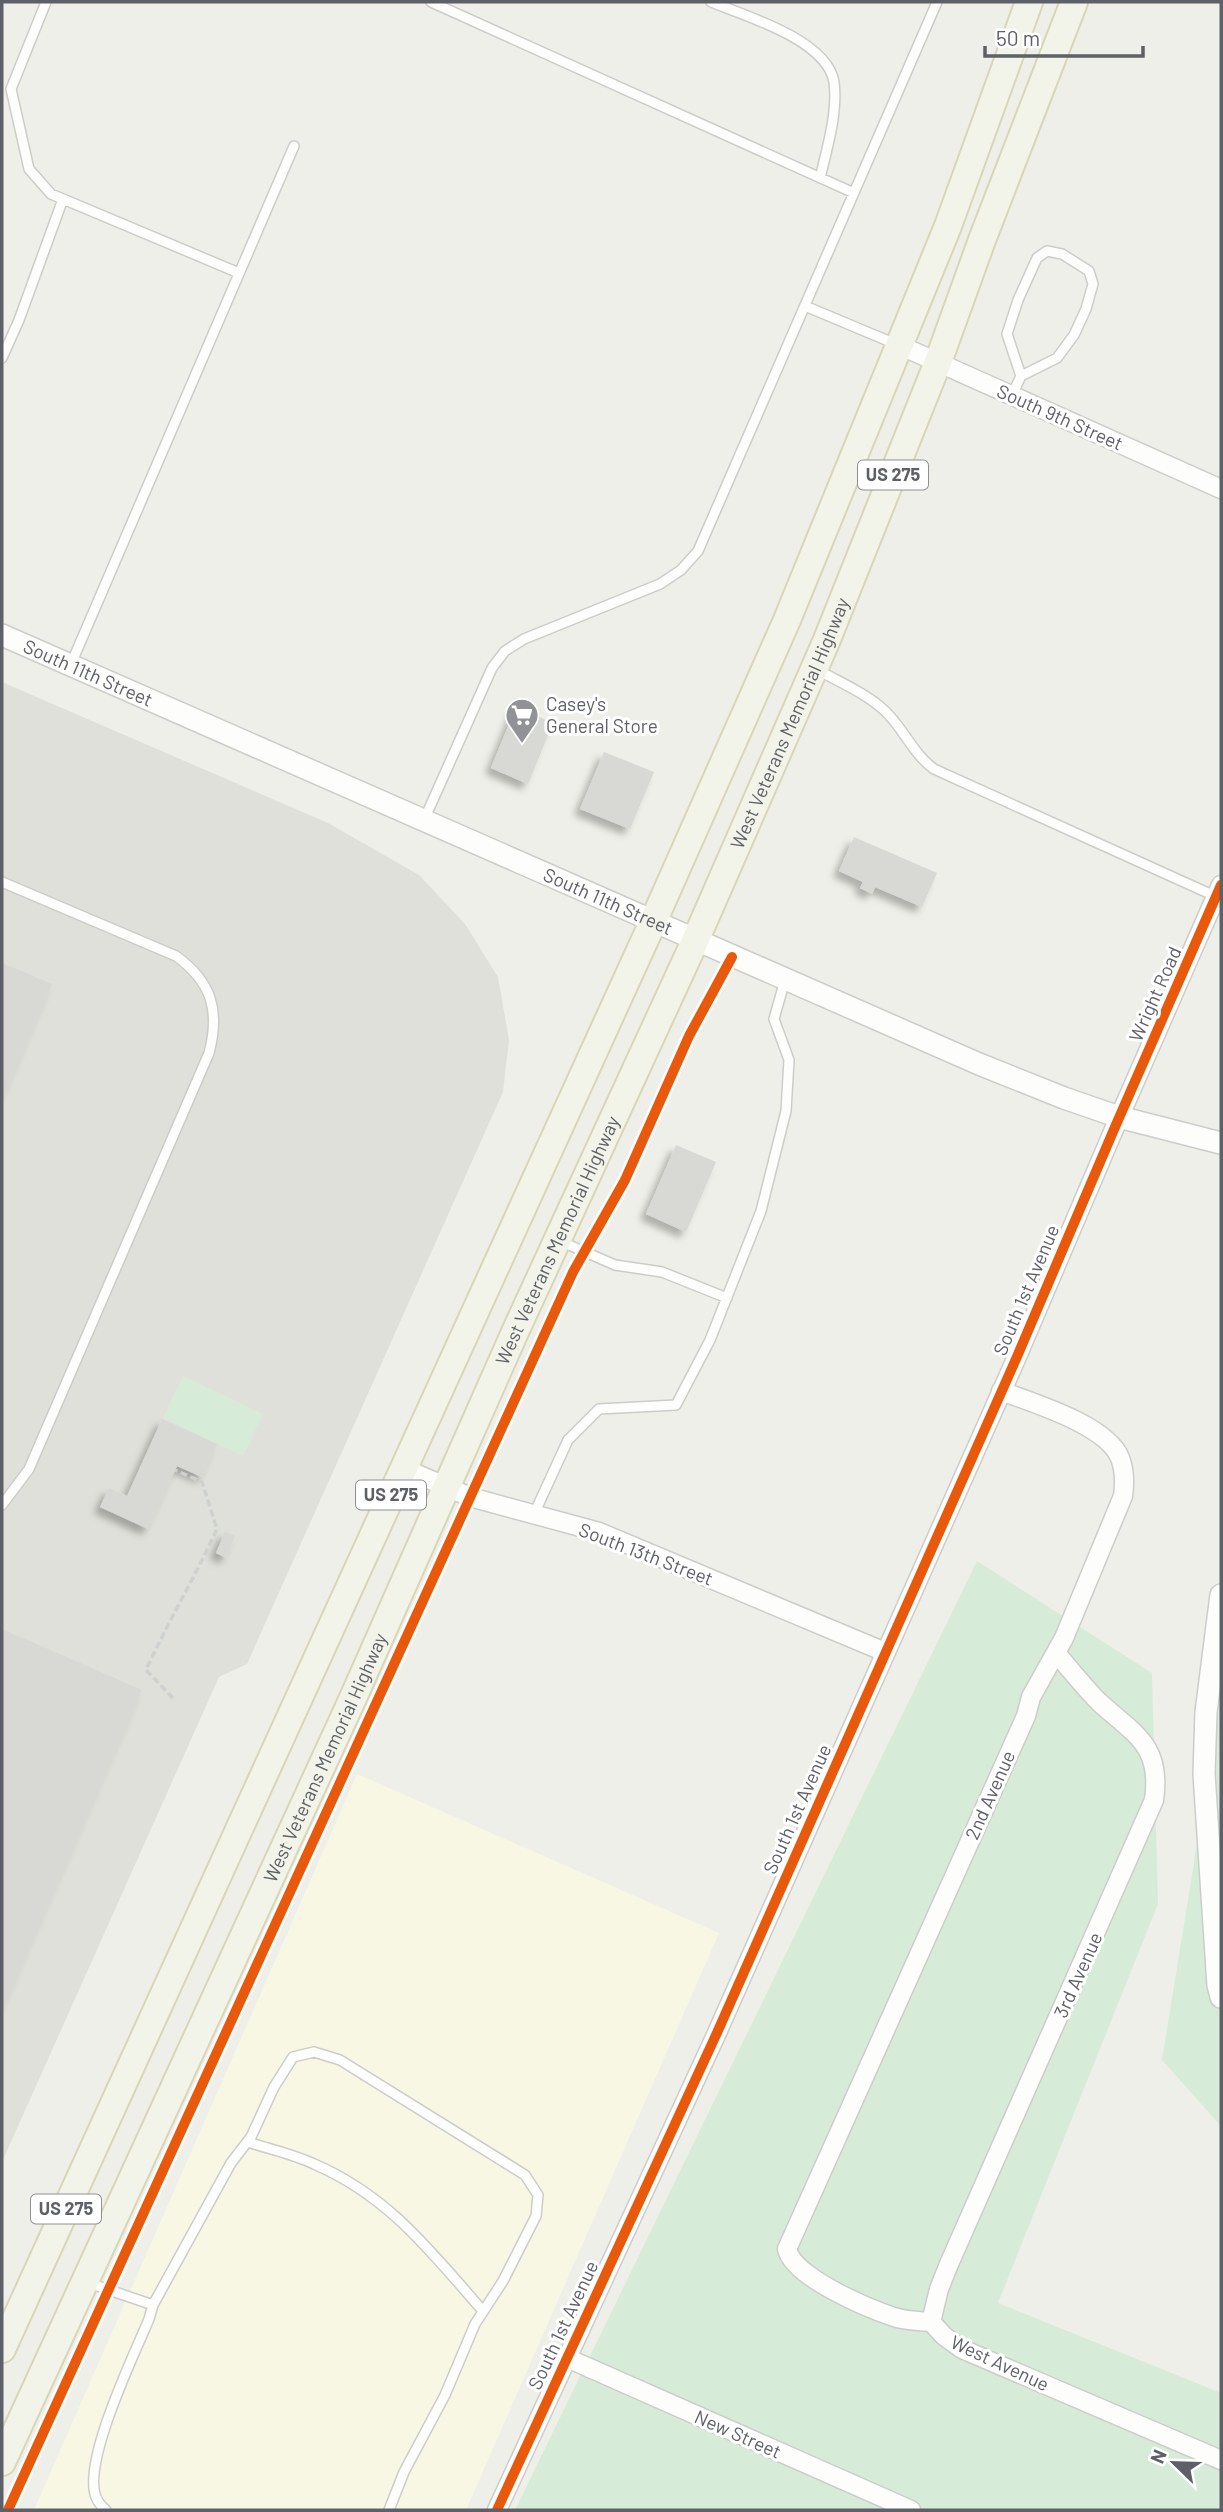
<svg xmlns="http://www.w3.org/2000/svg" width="1223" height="2512" font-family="Barlow,sans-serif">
	<defs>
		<filter id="shadow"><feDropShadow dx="-6" dy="6" stdDeviation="3.5" flood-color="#0004"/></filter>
	</defs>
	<rect width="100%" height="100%" fill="#efefe9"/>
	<!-- commercial -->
	<path fill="#f8f7e3" d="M357,1774L719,1933L466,2510H34Z"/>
	<!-- industrial -->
	<path fill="#e0e0da" d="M2,682L328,823L419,875L465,924L498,977L509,1040L503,1092L247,1664L219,1677L2,2162Z"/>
	<!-- green -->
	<path fill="#d6ecd8" d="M183,1376L263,1414L243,1456L163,1418Z
		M977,1561L1152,1673L1158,1904L998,2303L1221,2393V2510H515Z
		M1221,1696V2126L1162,2060Z"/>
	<!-- building -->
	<path fill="#d8d8d4" filter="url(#shadow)" d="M516,707L553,723L528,784L491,768Z
		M604,752L654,772L630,829L580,809Z
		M854,837L937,873L922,907L875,887L872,894L860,888L863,882L839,871Z
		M2,963L52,984L2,1101Z
		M676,1145L716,1162L686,1232L646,1214Z
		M162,1419L217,1444L202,1477L177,1466L148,1529L100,1507L109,1488L127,1496Z
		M225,1532L235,1536L226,1558L216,1553Z
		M2,1629L142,1690L2,2010Z"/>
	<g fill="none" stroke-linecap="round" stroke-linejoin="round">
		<defs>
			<path id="service" d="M431,2L854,193
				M711,2C746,16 827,40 834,82C838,112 827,149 820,178
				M63,199L239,273
				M805,306L898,345
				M2,358L19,320L63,199L51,194L29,169L11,89L46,2
				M1012,395L1021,376L1057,358L1074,335L1086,309L1093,284L1089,271L1062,254L1047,251L1037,258L1018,300L1007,334L1021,376
				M71,664L294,146
				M816,669C839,682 866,693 885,711C904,729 913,754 934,769L1217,897
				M424,820L492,668L505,651L524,639L660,584L681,570L698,551L937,2
				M2,882L176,956C212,982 220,1011 209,1053L29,1469L2,1505
				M560,1241L615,1265L662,1272L727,1298
				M534,1514L568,1440L599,1409L676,1405L710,1340L761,1211L786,1111L789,1060L774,1019L785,980
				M248,2142C269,2149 293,2154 314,2164C389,2196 431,2252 483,2311
				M86,2282L153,2305
				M106,2510C102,2507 98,2502 96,2497C82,2462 134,2355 149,2319L153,2305L231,2163L251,2137L274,2087L293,2057L314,2052L340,2060L525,2175L538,2195L536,2216L503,2281L475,2324L445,2395L404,2472L389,2510"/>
			<path id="minor" d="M899,345L1221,489
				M1001,1391C1033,1403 1107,1425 1120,1458C1125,1471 1125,1482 1123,1496L1064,1638L1031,1697L1026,1716L787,2249C793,2277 867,2308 894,2317C906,2321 919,2321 931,2322L944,2336L962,2349L1221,2460
				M403,1468L470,1497L599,1532L885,1652
				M931,2322L939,2289L949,2264L1154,1800C1162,1745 1134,1734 1099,1702C1084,1687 1070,1669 1056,1653
				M567,2358L911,2510
				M497,2510L716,2035L1016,1359L1115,1127L1221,885"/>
			<g id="tertiary">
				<path id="s1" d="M2,635L979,1064L1064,1098L1119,1117L1221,1143"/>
				<path d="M1221,1595L1206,1712L1204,1774L1218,1985L1221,1997"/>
			</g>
			<g id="primary">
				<path d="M2,2349L653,922L787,620L948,226L1029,2"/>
				<path id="s2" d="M2,2462L353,1698L515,1332L695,941L826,642L938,362L982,240L1074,2"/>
			</g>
		</defs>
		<!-- service casing -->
		<use href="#service" stroke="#cccdcb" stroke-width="12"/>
		<!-- minor casing -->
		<use href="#minor" stroke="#cccdcb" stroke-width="21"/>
		<!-- tertiary casing -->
		<use href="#tertiary" stroke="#cccdcb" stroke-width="24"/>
		<!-- primary casing -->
		<use href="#primary" stroke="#d8d6b6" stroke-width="30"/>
		<!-- path -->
		<path stroke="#cdd1cf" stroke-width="3.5" stroke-dasharray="7 3.5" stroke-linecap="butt" d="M173,1698L146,1670C168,1622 195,1577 217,1529L202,1482L175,1470"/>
		<!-- service -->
		<use href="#service" stroke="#fdfdfc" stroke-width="9"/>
		<!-- minor -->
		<use href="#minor" stroke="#fdfdfc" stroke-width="18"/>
		<!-- tertiary -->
		<use href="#tertiary" stroke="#fdfdfc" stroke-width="21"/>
		<!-- primary -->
		<use href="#primary" stroke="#f3f4e9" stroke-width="26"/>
		<defs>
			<path id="cycleway" d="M8,2510L573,1272L625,1180L689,1036L732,957
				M497,2510L716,2035L1016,1359L1115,1127L1221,885"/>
		</defs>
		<!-- cycleway casing -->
		<use href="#cycleway" stroke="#fff" stroke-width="15"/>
		<!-- cycleway -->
		<use href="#cycleway" stroke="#e8590c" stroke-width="10"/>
	</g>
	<!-- icons -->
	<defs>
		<symbol id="supermarket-pin" viewBox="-11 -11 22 30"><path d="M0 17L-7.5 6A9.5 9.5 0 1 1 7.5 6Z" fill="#919295" stroke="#fff"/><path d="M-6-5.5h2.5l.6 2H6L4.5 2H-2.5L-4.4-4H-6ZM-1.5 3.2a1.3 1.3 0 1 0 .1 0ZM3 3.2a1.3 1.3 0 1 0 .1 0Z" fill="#fff"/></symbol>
	</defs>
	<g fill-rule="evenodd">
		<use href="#supermarket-pin" x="503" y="696" width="38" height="52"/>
	</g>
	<g text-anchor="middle" stroke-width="6" stroke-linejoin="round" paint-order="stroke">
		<!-- shield labels -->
		<g fill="#fff" stroke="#8e9095" stroke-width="2">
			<rect x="858" y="460.5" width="70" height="29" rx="5"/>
			<rect x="356" y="1480.5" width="70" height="29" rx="5"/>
			<rect x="31" y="2194.5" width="70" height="29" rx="5"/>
		</g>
		<g font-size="18" font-weight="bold" fill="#5e6068">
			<text x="893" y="481">US 275</text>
			<text x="391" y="1501">US 275</text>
			<text x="66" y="2215">US 275</text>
		</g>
		<!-- street labels -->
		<g font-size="19" fill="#5e6068" stroke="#fff">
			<text transform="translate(1060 417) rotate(24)" y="7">South 9th Street</text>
			<text dy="7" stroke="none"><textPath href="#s1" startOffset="94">South 11th Street</textPath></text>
			<text dy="7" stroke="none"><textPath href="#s2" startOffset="1909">West Veterans Memorial Highway</textPath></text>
			<text dy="7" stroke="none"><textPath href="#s1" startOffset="662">South 11th Street</textPath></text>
			<text transform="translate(1155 994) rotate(-66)" y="7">Wright Road</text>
			<text dy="7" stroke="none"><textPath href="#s2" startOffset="1342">West Veterans Memorial Highway</textPath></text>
			<text transform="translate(1026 1290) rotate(-67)" y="7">South 1st Avenue</text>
			<text transform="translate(646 1554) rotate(21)" y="7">South 13th Street</text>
			<text dy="7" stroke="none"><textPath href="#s2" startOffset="775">West Veterans Memorial Highway</textPath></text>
			<text transform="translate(990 1795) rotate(-66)" y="7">2nd Avenue</text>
			<text transform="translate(797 1809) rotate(-66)" y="7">South 1st Avenue</text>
			<text transform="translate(1078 1975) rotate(-66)" y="7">3rd Avenue</text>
			<text transform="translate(563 2325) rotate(-65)" y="7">South 1st Avenue</text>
			<text transform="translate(1000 2363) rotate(25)" y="7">West Avenue</text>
			<text transform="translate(738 2434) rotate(24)" y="7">New Street</text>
		</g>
		<!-- poi labels -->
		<g font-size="19" fill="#5e6068" stroke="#fff" text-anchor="start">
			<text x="546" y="711">Casey's<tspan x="546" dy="22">General Store</tspan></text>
		</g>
	</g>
	<!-- border -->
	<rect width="1223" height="2512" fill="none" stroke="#5e6068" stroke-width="7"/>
	<!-- north arrow -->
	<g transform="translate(1174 2463) rotate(293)" stroke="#ffffff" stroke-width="5" paint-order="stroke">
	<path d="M0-5L12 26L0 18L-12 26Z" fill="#5e6068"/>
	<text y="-10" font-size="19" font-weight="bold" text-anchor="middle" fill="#5e6068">N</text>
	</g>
	<!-- scale -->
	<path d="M985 46v10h158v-10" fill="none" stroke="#5e6068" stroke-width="3.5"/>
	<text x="996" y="46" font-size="21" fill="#5e6068" stroke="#ffffff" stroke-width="5" paint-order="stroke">50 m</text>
</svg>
